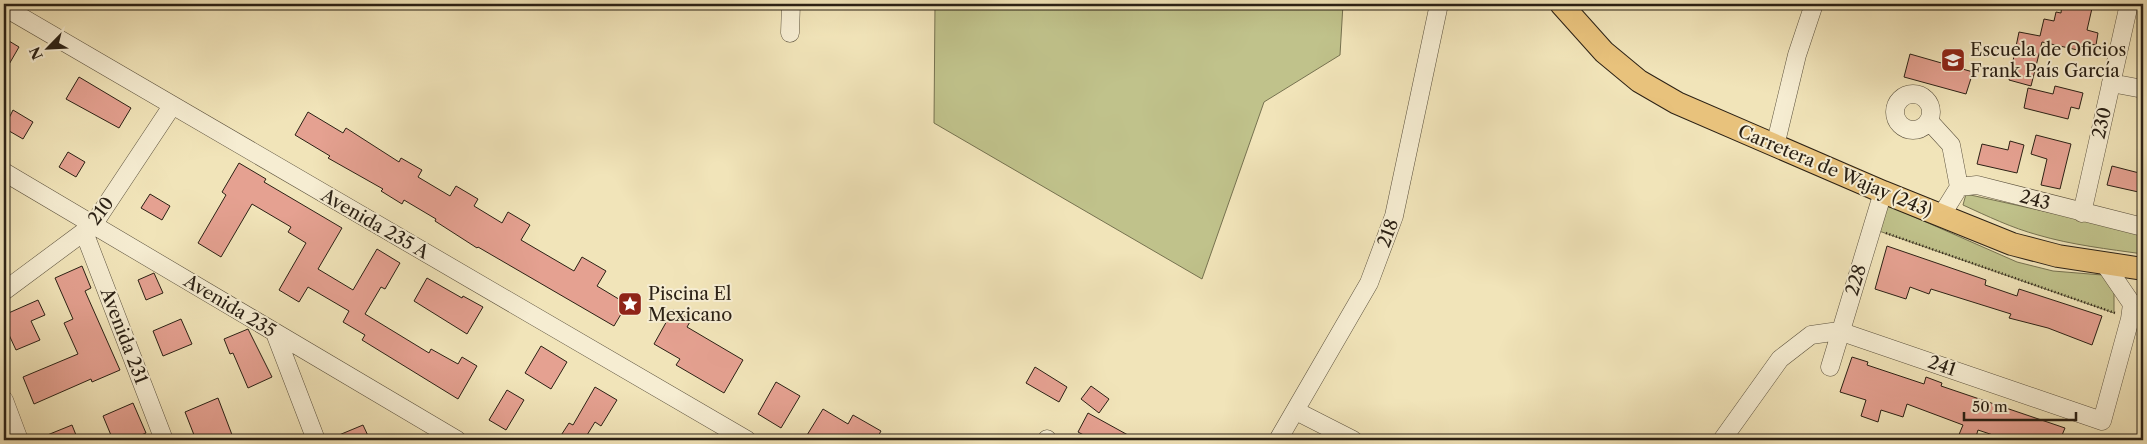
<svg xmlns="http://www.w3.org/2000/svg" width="2147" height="444" font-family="'Libre Caslon Text',serif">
	<rect width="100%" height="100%" fill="#f1e4b9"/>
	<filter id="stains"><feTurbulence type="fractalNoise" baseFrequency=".004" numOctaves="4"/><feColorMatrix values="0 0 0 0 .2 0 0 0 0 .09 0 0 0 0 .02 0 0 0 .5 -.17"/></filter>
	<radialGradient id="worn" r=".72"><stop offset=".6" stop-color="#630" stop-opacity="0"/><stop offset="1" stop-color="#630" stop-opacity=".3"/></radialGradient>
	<!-- green -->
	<path fill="#c0c28b" stroke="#767250" d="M935,4H1343L1340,55L1264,102L1202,279L934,123Z
		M1966,194L2143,233V254C2108,249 2072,245 2038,235C2012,228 1987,216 1963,205Z
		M1885,204L2017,262L2053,271L2102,275L2114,291V313L1879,231Z"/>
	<!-- building -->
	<path fill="#e5a191" stroke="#2b2115" d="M2062,4H2093L2087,30L2098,33L2096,45L2084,43L2082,51L2042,42L2031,86L2009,80L2019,32L2040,36L2044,19L2054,21L2056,12L2061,13Z
		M4,38L19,47L4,73Z
		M1910,54L1973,72L1966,94L1904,77Z
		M79,77L131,108L119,128L66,99Z
		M2055,86L2083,93L2079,109L2071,107L2068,119L2024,108L2028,88L2053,94Z
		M13,110L33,122L23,139L4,128Z
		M308,112L343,133L346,128L399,162L401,158L422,170L418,177L450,196L456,186L478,199L474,206L502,223L508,212L530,225L521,240L574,271L582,257L606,271L597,286L627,304L614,326L478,247L477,248L435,221L436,219L404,200L402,204L381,191L383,189L328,158L330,156L295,135Z
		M2036,135L2071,144L2060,189L2041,185L2047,159L2031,154Z
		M2010,141L2024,145L2017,173L1977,164L1982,144L2008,150Z
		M68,152L85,162L76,177L59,167Z
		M239,163L266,179L264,182L342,228L318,269L353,290L377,249L400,263L385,289L381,287L365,314L429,353L431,349L458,364L462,357L477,366L458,399L362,340L365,335L343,322L349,311L308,287L299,302L279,290L306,243L288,232L291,227L252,204L221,257L198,243L226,195L222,192Z
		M2112,166L2143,174V193L2107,185Z
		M150,194L170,206L162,220L141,208Z
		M1887,246L1986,280L1985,285L2017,296L2019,289L2102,316L2092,345L2048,328L2009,318L2011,314L1931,289L1929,294L1910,287L1906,299L1875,289Z
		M82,266L91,288L85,291L120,370L92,382L91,379L34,404L23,377L78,354L64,323L73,319L55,278Z
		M154,273L163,293L146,300L138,280Z
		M427,278L462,298L463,296L483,307L467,334L414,301Z
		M38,300L45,315L31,321L40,340L16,350L4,324V315Z
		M673,310L691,320L687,327L743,360L724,393L676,365L680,359L654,344Z
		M181,319L192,344L163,356L153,331Z
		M248,329L272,377L248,388L233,353L230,354L224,339Z
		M541,346L567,362L551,389L525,373Z
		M1852,357L1868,362L1867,365L1924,384L1926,377L1942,383L1941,386L2065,428L2060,440H2008L1978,430L1975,440H1967L1958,437L1963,425L1907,404L1903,417L1881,410L1878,422L1861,416L1866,400L1840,392Z
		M1035,367L1067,387L1059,402L1026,383Z
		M776,382L800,396L781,428L758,414Z
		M1091,386L1109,399L1099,413L1081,399Z
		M595,387L617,400L601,426L595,422L584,440H558L569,423L573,425Z
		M507,390L524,400L506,430L489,420Z
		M218,398L234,440H196L185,412Z
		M133,403L146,433L129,440H113L103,416Z
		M823,409L848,424L853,415L881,431L876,440H804Z
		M1088,413L1137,440H1093L1078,432Z
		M72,425L78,440H35Z
		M363,425L370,440H327Z"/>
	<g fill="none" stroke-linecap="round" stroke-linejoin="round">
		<defs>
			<path id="minor" d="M4,7L747,440
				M790,33L791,4
				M2111,83L2143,89
				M1895 112a18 18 0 1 1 36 0a18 18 0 1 1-36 0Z
				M1929,121L1951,145L1959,187
				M1775,146L1797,55L1814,4
				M4,172L457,440
				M2082,213L2129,4
				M1941,216L1959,187L1977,185L2143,227
				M84,232L164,440
				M4,291L93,225L172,106
				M275,333L316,440
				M1830,367L1883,192
				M4,400L19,440
				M1296,411L1353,440
				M1047,440V439
				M1278,440L1369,283L1394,216L1439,4
				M1722,440L1780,359L1811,335L1839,331L2102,421L2130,319L2132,304L2104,263"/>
			<path id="major" d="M1561,4L1604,52L1639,81L1677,103L1883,192L2012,244L2058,256L2143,269"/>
		</defs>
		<!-- minor casing -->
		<use href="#minor" stroke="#5c523e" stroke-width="19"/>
		<!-- major casing -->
		<use href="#major" stroke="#2b2115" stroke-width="24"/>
		<!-- path -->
		<path stroke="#2b2115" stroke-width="2.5" stroke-dasharray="1 2.5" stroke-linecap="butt" d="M1886,233L2115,313"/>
		<!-- minor -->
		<use href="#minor" stroke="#f6edd2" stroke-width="18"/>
		<!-- major -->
		<use href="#major" stroke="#e8c27c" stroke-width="22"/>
	</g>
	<!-- icons -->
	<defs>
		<symbol id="school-square" viewBox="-11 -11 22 22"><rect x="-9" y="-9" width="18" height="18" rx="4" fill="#8f2418" stroke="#f6edd2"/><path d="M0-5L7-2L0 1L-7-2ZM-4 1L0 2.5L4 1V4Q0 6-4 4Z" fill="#fff"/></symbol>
		<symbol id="sight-square" viewBox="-11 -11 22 22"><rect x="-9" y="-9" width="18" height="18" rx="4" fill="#8f2418" stroke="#f6edd2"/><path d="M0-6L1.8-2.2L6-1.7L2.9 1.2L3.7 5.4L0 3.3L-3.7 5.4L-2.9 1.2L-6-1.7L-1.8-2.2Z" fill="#fff"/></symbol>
	</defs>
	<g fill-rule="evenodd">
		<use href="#school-square" x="1939" y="46" width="28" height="28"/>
		<use href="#sight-square" x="616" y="290" width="28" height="28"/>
	</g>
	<g text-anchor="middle" stroke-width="4" stroke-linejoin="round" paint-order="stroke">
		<!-- poi labels -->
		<g font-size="18" fill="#2b2115" stroke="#f6edd2" text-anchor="start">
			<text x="1970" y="56">Escuela de Oficios<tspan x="1970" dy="21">Frank País García</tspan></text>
			<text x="648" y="300">Piscina El<tspan x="648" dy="21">Mexicano</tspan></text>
		</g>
		<!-- street labels -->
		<g font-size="18" fill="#2b2115" stroke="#f6edd2">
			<text transform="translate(2102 123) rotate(-77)" y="6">230</text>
			<text transform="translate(1835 171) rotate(23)" y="6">Carretera de Wajay (243)</text>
			<text transform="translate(2035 200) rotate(15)" y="6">243</text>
			<text transform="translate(101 211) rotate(-53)" y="6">210</text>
			<text transform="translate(375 224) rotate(30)" y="6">Avenida 235 A</text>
			<text transform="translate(1388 233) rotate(-70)" y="6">218</text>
			<text transform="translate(1856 280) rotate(-73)" y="6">228</text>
			<text transform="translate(230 306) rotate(31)" y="6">Avenida 235</text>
			<text transform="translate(124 336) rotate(69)" y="6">Avenida 231</text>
			<text transform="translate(1942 366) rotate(19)" y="6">241</text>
		</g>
	</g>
	<!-- margin -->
	<rect width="2147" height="444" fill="none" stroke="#f1e4b9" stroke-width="20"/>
	<rect x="5" y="5" width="2137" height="434" fill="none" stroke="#2b2115" stroke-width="2.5"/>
	<rect x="10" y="10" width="2127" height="424" fill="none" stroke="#2b2115"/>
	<!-- north arrow -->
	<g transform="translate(48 48) rotate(246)" stroke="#f6edd2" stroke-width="4" paint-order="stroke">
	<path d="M0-4L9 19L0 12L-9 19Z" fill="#2b2115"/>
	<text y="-8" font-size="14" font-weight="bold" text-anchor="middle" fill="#2b2115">N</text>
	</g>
	<!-- scale -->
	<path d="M1964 412v8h112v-8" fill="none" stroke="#2b2115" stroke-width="2.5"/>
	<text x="1972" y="412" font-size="15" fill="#2b2115" stroke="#f6edd2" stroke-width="4" paint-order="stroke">50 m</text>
	<rect width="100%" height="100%" filter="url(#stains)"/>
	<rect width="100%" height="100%" fill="url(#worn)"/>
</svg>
